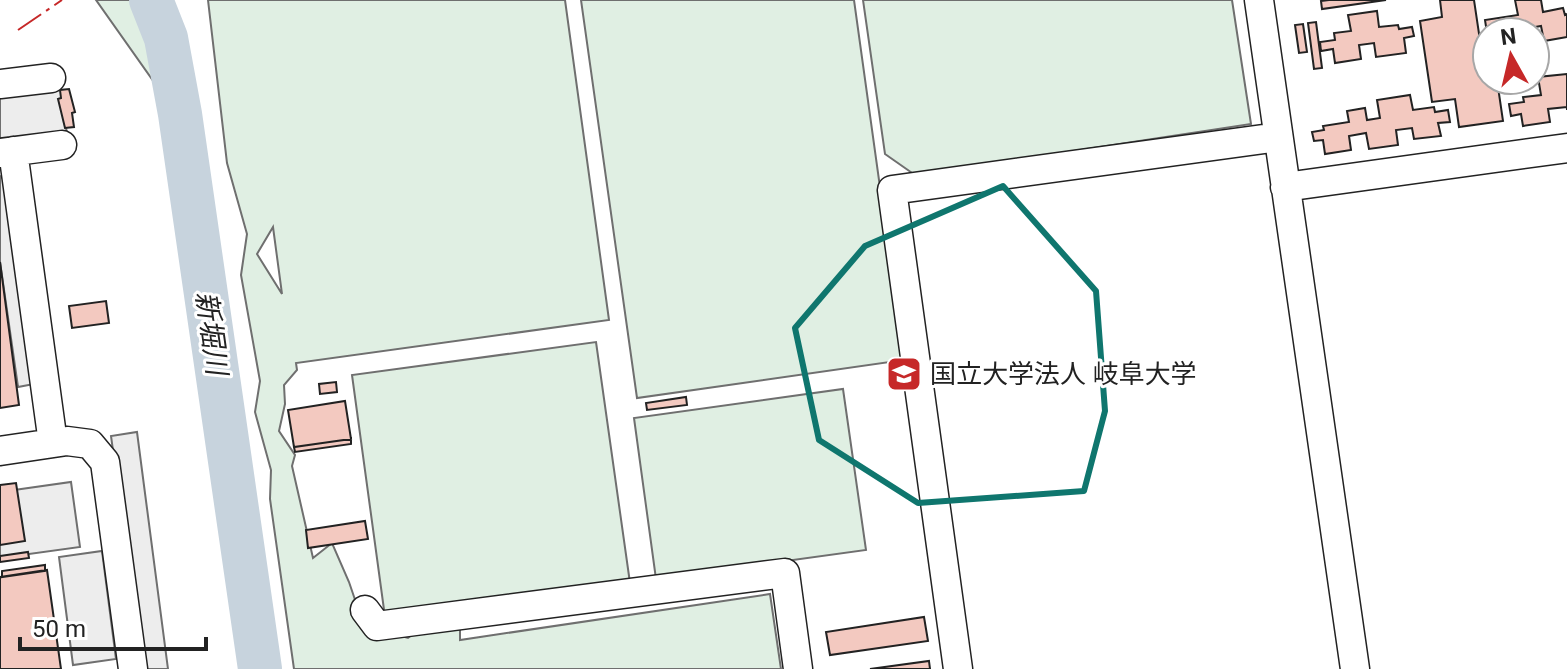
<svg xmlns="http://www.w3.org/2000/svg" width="1567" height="669" font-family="Roboto,'Noto Sans JP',sans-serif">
	<rect width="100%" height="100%" fill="#fff"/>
	<!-- green -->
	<path fill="#e0efe3" stroke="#6f6f6f" stroke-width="2" fill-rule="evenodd" d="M96,0H132L171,69L154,82Z
		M208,0H565L609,320L296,363L297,370L284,385L285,404L279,431L295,455L292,466L313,558L332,543L349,582L367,635L373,628L408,638L427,623L460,627V640L770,594L781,669H294L270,499L271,470L255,412L260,381L241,275L247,234L227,163ZM273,227L282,294L257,254Z
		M581,0H854L904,360L637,398Z
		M863,0H1232L1251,124L915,175L885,154Z
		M596,342L630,583L385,617L352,375Z
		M843,389L866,550L656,579L634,418Z"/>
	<!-- parking -->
	<path fill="#ededed" stroke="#6f6f6f" stroke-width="2" d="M61,88L67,135L0,145V97Z
		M0,176L6,181L34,384L18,387L0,262Z
		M137,432L168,669H143L111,436Z
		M71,482L80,547L0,558V492Z
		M102,551L116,659L73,665L59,557Z"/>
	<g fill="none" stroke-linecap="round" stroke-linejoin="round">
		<!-- river -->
		<path stroke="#c7d3dd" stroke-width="44" d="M151,0L166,38L180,114L260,669"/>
	</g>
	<!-- building -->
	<path fill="#f3c9c0" stroke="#222" stroke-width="2" d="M1329,0H1386L1322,9L1321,1Z
		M1440,0H1474L1485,74H1487V80H1497L1503,121L1459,127L1455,99L1432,102L1420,21L1442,17Z
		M1515,0H1541L1543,12L1563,8L1565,15L1567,14V37L1544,41L1541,26L1524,29L1525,32L1487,33L1485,20L1518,15Z
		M1377,11L1379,27L1398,25L1399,29L1412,27L1414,36L1404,38L1406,53L1376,57L1374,43L1359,45L1361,59L1335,63L1333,49L1321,51L1320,42L1335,40L1334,33L1351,31L1348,15Z
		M1316,22L1322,68L1314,69L1308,23Z
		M1303,24L1307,52L1299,53L1295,25Z
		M1567,74V110V107L1548,109L1550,122L1523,126L1521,114L1511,116L1509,104L1524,102L1523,97L1541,95L1538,77Z
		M69,89L75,112L72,113L74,127L65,128L58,99L61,98L60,90Z
		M1410,95L1413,110L1434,107L1435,112L1448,110L1450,122L1438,123L1441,136L1414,139L1412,128L1396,130L1398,145L1369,149L1366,133L1349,136L1351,150L1325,154L1323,140L1314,141L1312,132L1324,130L1323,126L1349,122L1347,111L1365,108L1367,120L1380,118L1377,100Z
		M0,262L19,405L0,408Z
		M106,301L109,323L72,328L69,306Z
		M336,382L337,392L320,394L319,384Z
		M686,397L687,405L647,410L646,403Z
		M345,401L351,439L294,447L288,410Z
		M351,439V444L295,452L294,447Z
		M16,483L25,541L0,545V485Z
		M365,521L368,539L308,548L306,530Z
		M28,552L29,558L0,562V556Z
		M45,565V571L2,577V571Z
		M47,570L61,669H0V577Z
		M924,617L928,641L830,655L826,632Z
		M929,661L930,669H870Z"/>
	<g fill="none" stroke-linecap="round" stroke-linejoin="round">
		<defs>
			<path id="minor" d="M1259,0L1355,669
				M0,84L51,78
				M13,151L53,443
				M0,153L62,145
				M1285,187L1567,148
				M0,451L67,441L90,444L105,462L133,669
				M365,610L377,626L785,573L798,669
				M958,669L892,190L1278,137"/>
		</defs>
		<!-- minor casing -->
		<use href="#minor" stroke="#222" stroke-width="31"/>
		<!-- minor -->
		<use href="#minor" stroke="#fff" stroke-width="28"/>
		<!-- power -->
		<path stroke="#c62828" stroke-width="2" stroke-dasharray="28 6 4 6" stroke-linecap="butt" d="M18,30L62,0"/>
	</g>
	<!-- marked area -->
	<path fill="none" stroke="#0f766e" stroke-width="6" stroke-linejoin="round" d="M1003,186L1096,291L1105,411L1084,491L918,503L819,440L795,328L865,246Z"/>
	<!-- icons -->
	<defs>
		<symbol id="university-square" viewBox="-11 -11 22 22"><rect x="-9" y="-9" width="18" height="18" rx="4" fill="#c62828" stroke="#fff"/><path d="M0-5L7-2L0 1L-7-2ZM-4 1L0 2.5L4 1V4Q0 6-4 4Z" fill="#fff"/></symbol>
	</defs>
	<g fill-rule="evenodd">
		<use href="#university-square" x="884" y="354" width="40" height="40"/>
	</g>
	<g text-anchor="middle" stroke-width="6" stroke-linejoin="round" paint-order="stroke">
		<!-- poi labels -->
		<g font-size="26" fill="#222" stroke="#fff" text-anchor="start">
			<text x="930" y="383">国立大学法人 岐阜大学</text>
		</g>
		<!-- water labels -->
		<g font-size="28" font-style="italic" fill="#222" stroke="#fff">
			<text transform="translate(212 333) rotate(82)" y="10">新堀川</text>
		</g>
	</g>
	<!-- north arrow -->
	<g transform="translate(1511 56) rotate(352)"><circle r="38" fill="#ffffff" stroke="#a7a7a7" stroke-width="2"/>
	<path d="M0-6L14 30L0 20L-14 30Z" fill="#c62828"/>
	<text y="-12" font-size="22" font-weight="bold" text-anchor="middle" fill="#222222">N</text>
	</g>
	<!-- scale -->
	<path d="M20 637v12h186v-12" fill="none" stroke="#222222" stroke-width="4"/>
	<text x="32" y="637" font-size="24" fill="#222222" stroke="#ffffff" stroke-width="6" paint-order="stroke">50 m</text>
</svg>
